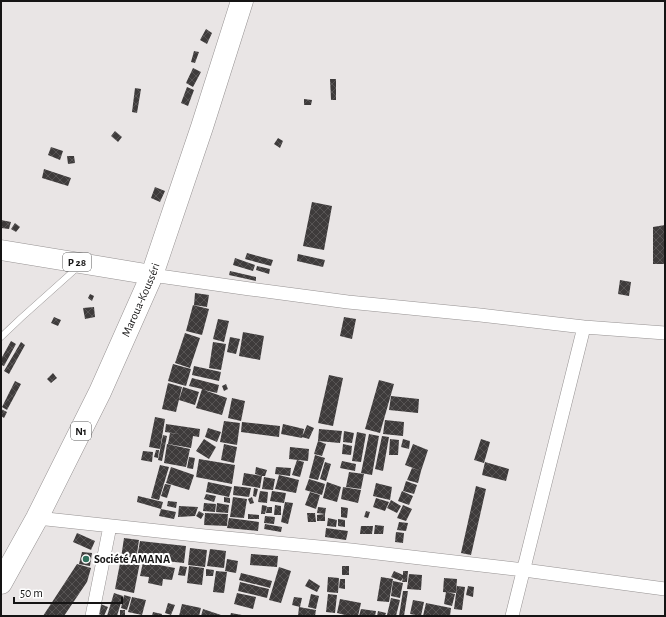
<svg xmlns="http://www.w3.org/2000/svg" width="666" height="617" font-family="'Alegreya Sans',sans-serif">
	<defs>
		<pattern id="building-cross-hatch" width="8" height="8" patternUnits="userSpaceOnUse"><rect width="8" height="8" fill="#3e3b3b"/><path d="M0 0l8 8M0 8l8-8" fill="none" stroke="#575454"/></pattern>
	</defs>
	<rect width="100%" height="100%" fill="#e9e5e5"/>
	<!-- building -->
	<path fill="url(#building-cross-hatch)" d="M206,29L212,33L207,44L200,40Z
		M194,51L199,52L195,63L191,62Z
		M193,68L201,72L193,87L186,83Z
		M330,79H336V100H331Z
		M187,87L194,90L188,106L181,103Z
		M135,88L141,89L137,113L132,112Z
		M304,99L312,100L311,105H304Z
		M115,131L122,137L118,142L111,136Z
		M278,138L283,141L280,148L274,144Z
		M51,147L63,151L60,160L48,155Z
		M67,156H74L75,163L68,164Z
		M44,169L71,178L68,186L42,178Z
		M155,187L165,191L160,202L151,198Z
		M312,202L332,206L324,250L303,246Z
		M1,220L11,222L9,229L1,228Z
		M15,223L20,227L16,232L11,229Z
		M665,225V264H653V227Z
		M247,253L273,260L271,266L245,259Z
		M298,254L325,260L323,267L297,261Z
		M235,258L255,265L253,271L233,265Z
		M257,266L270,269L269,274L256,270Z
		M230,271L256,277V281L229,275Z
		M620,280L631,282L629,296L618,294Z
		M195,293L209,295L207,307L194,305Z
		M90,294L94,296L92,301L88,298Z
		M193,305L209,309L202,335L186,331Z
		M94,307L95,317L85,319L83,308Z
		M54,317L61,320L58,326L51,323Z
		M344,317L356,319L352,339L340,336Z
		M218,319L229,321L224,342L213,339Z
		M243,332L264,336L260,360L239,356Z
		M185,333L200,338L190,368L175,363Z
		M230,337L240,339L236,354L227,352Z
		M11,341L16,344L4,366L1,365V359Z
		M21,342L25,345L9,374L4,371Z
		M213,342L226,344L221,370L209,368Z
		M173,364L191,369L186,386L168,381Z
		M194,366L221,372L219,381L192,375Z
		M53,373L57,378L51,383L47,379Z
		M329,375L343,378L333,426L318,423Z
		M192,378L219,385L217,393L204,390L227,398L222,415L196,408L202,389L189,386Z
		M379,380L394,384L380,433L365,429Z
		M15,381L21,384L7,410L2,407Z
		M168,383L182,387L176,412L162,409Z
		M226,384L228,389L224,391L222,386Z
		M183,387L199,392L195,405L179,400Z
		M391,396L419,399L418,413L389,410Z
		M232,398L245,401L241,421L228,418Z
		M1,409L7,412L4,418L1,416Z
		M155,417L165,419L160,449L149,447Z
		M385,420L404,422L403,436L383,434Z
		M224,421L240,423L237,445L220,442Z
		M242,422L280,426L279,437L241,432Z
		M166,424L200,429L199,437L193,436L191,448L168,444L170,433L180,434L165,432Z
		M283,424L304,429L302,438L281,434Z
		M307,425L314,428L309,439L302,437Z
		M208,428L221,432L217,442L205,437Z
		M319,429L342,431L340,443L318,441Z
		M344,431L354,433L352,443L343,442Z
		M357,432L366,434L361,462L352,461Z
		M369,434L379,436L372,475L361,473Z
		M163,435L167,436L162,461L158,460Z
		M382,436L389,437L383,471L375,469Z
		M204,439L216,447L209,459L196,451Z
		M390,439L399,440L398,455H389Z
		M403,439L410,441L409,449L401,447Z
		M481,439L490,442L484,463L474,460Z
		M318,441L326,444L322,456L314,454Z
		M167,444L190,449L186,467L164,463Z
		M224,444L237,447L234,463L221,460Z
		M343,444L352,446L351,455L342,454Z
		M413,444L428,450L421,471L405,465Z
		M290,447L309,449L308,461L289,459Z
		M156,450H159L158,458L154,457Z
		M143,451L153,452L152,462L141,460Z
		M315,455L325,458L318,480L309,478Z
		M189,457L195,458L193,469L187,468Z
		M199,459L235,465L232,484L196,477Z
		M297,460L304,462L300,477L292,475Z
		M342,461L356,464L355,471L340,468Z
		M325,462L331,464L326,481L320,479Z
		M485,462L509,469L506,481L482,475Z
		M160,465L169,467L159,500L151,498Z
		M171,467L194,475L189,490L166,483Z
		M256,467L267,470L265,476H262L260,488L242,485L244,473L262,476L255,474Z
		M276,467L291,468L290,476L275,474Z
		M412,468L421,471L418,483L407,480Z
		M349,472L364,474L361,489L346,487Z
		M279,475L299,480L296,493L275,489Z
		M264,477L275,479L273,490L262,489Z
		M309,479L325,484L322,495L305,490Z
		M406,481L417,485L414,494L403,491Z
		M208,482L232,487L229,497L206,492Z
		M327,482L341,487L337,502L323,498Z
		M376,483L392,487L390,500L373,496Z
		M165,484L171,485L167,498L161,496Z
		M234,486L251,488L249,497L233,495Z
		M476,486L486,489L471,555L461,553Z
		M343,487L361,490L358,503L341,499Z
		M254,488L258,489L256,497L253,496Z
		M260,491L268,492L267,503L258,502Z
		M272,491L286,493L284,503L270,501Z
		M402,491L413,496L409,505L398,501Z
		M310,492L320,495L316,509L305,505Z
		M206,494L216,496L214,502L204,499Z
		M138,496L163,502L161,509L137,502Z
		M224,497L230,498V503L224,502Z
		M233,497L247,499L244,518L230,517Z
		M252,497L254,503L250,504L248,499Z
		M376,498L389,502L385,511L373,507Z
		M391,500L401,506L397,513L387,508Z
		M168,501L177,502L176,508L167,506Z
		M285,502L293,503L288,524L281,522Z
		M204,503L216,504L215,512L203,511Z
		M217,503L229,505L228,513L216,512Z
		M262,505L267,506L265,514H261Z
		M275,505L281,506V515H274Z
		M403,505L412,509L406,521L397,518Z
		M179,506L198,507L195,516L178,517Z
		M267,507H272V513H266Z
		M318,507L326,508L325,514L317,513Z
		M341,507L348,508L347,518L341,517Z
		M161,509L176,512L174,519L159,516Z
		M199,511L204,514L201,519L196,516Z
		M366,511L370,512L368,518L364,517Z
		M205,513L228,514L227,526L204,525Z
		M307,513H315L316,522H308Z
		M248,514L259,515V519H248Z
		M325,514V521H317V515Z
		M265,516L275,517L274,524L264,523Z
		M229,518L259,522L258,531L227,528Z
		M328,518L337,520L336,527L327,526Z
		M338,519L345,520V527L338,526Z
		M399,522L408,523L406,531L397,530Z
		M265,524L282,527L281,532L264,529Z
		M375,525L384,526L383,534H374Z
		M361,526H373L372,534H360Z
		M326,528L348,531L346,540L325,537Z
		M396,532L404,533L403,543L395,542Z
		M77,533L95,541L91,550L73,542Z
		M124,538L139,540L136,560L121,558Z
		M140,541L186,546L184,563L137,558Z
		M190,548L207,550L205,567L188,565Z
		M210,549L226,551L224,568L207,566Z
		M82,552L92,553L90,566L79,564Z
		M251,554L278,556L277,567L250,565Z
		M121,558L140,562L134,593L115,589Z
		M227,559L238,561L236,573L225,571Z
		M143,562L175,568L172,580L163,579L162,586L148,583L149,577L140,576Z
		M77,564L91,568L87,582L64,616H43Z
		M180,566L187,567L185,576L178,575Z
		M189,566L204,568L202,585L187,583Z
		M342,566H349V575H342Z
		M279,567L291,571L281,603L269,600Z
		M206,569L214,570L213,576H206Z
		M216,571L227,572L224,593L213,592Z
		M394,571L403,575V571H408L407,582H402L403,578L401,581L391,577Z
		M241,573L272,581L270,588L239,580Z
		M409,574L422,575L421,590L407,589Z
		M328,577L339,578L338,593L327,592Z
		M381,577L393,579L389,602L377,601Z
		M444,578L457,579L456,593L443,592Z
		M309,579L320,586L317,592L305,586Z
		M340,579H345V589L339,588Z
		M393,581L403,583L400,598L391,596Z
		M240,582L269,589L267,598L238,591Z
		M457,586L465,587L462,610L454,609Z
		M468,586L474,587L473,597L466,595Z
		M403,591H408L404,616H399Z
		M446,592L455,594L452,606L444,604Z
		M114,593L123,596L117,616H107Z
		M237,593L256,597L253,609L234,604Z
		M311,594L319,596L316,609L308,607Z
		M328,594L337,595L335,613L326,612Z
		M124,595L131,597L127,610L121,608Z
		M132,597L146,600L142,615L128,612Z
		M294,597L302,598L300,607L292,605Z
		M391,598L400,600L396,616L387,615Z
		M340,599L361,603L358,616H349L337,613Z
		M413,600L424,602L421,616L410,614Z
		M98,603L108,607L104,616L94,612Z
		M168,603L175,605L171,615L165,613Z
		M426,603L451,608L450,616H423Z
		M182,604L201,608L199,616H179Z
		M299,607L316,610L315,616H298Z
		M203,609L224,616H201Z
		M361,609L376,611L375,616H359Z
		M120,610H125V616H120Z
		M378,611L386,613L385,616H377Z
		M153,612L162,614V616H152Z
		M231,613L242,615V616H230Z"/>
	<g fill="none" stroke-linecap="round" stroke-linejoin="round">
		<defs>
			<path id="lane" d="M1,337L21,318L78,267"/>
			<path id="street" d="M152,275L250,289L348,302L480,315L584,327L665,333
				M37,518L205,536L351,550L524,570L665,589
				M92,616L110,526
				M512,616L584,327"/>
			<path id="primary" d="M1,250L152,275"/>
			<g id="highway">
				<path id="s1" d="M1,583L37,518L100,392L152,275L202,127L242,1"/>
			</g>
		</defs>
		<!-- lane casing -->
		<use href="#lane" stroke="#969292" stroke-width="7"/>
		<!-- street casing -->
		<use href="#street" stroke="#969292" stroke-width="14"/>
		<!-- primary casing -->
		<use href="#primary" stroke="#969292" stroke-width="21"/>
		<!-- highway casing -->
		<use href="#highway" stroke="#969292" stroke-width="23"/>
		<!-- lane -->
		<use href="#lane" stroke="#fff" stroke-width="6"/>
		<!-- street -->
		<use href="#street" stroke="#fff" stroke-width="13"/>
		<!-- primary -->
		<use href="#primary" stroke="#fff" stroke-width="20"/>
		<!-- highway -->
		<use href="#highway" stroke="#fff" stroke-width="22"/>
	</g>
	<!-- markers -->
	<circle fill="#32725f" stroke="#fff" stroke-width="1.5" cx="86" cy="559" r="4"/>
	<g text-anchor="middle" stroke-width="4" stroke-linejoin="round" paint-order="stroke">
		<!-- shield labels -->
		<g fill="#fff" stroke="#5b5a5a" stroke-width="1">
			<rect x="63" y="253" width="28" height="18" rx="3"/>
			<rect x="71" y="422" width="20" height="18" rx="3"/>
		</g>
		<g font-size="11" font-weight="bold" fill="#151414">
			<text x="77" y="266">P 28</text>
			<text x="81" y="435">N1</text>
		</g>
		<!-- street labels -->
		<g font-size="12" fill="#151414" stroke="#fff">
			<text dy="4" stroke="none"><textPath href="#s1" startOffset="316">Maroua-Kousséri</textPath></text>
		</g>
		<!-- poi labels -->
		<g font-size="12" font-weight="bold" fill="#151414" stroke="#fff" text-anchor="start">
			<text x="94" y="563">Société AMANA</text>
		</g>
	</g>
	<!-- border -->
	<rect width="666" height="617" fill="none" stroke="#151414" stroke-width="4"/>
	<!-- scale -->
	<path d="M14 597v6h108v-6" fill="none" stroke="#151414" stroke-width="2"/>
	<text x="20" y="597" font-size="12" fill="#151414" stroke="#ffffff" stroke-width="3" paint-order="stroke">50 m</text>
</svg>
